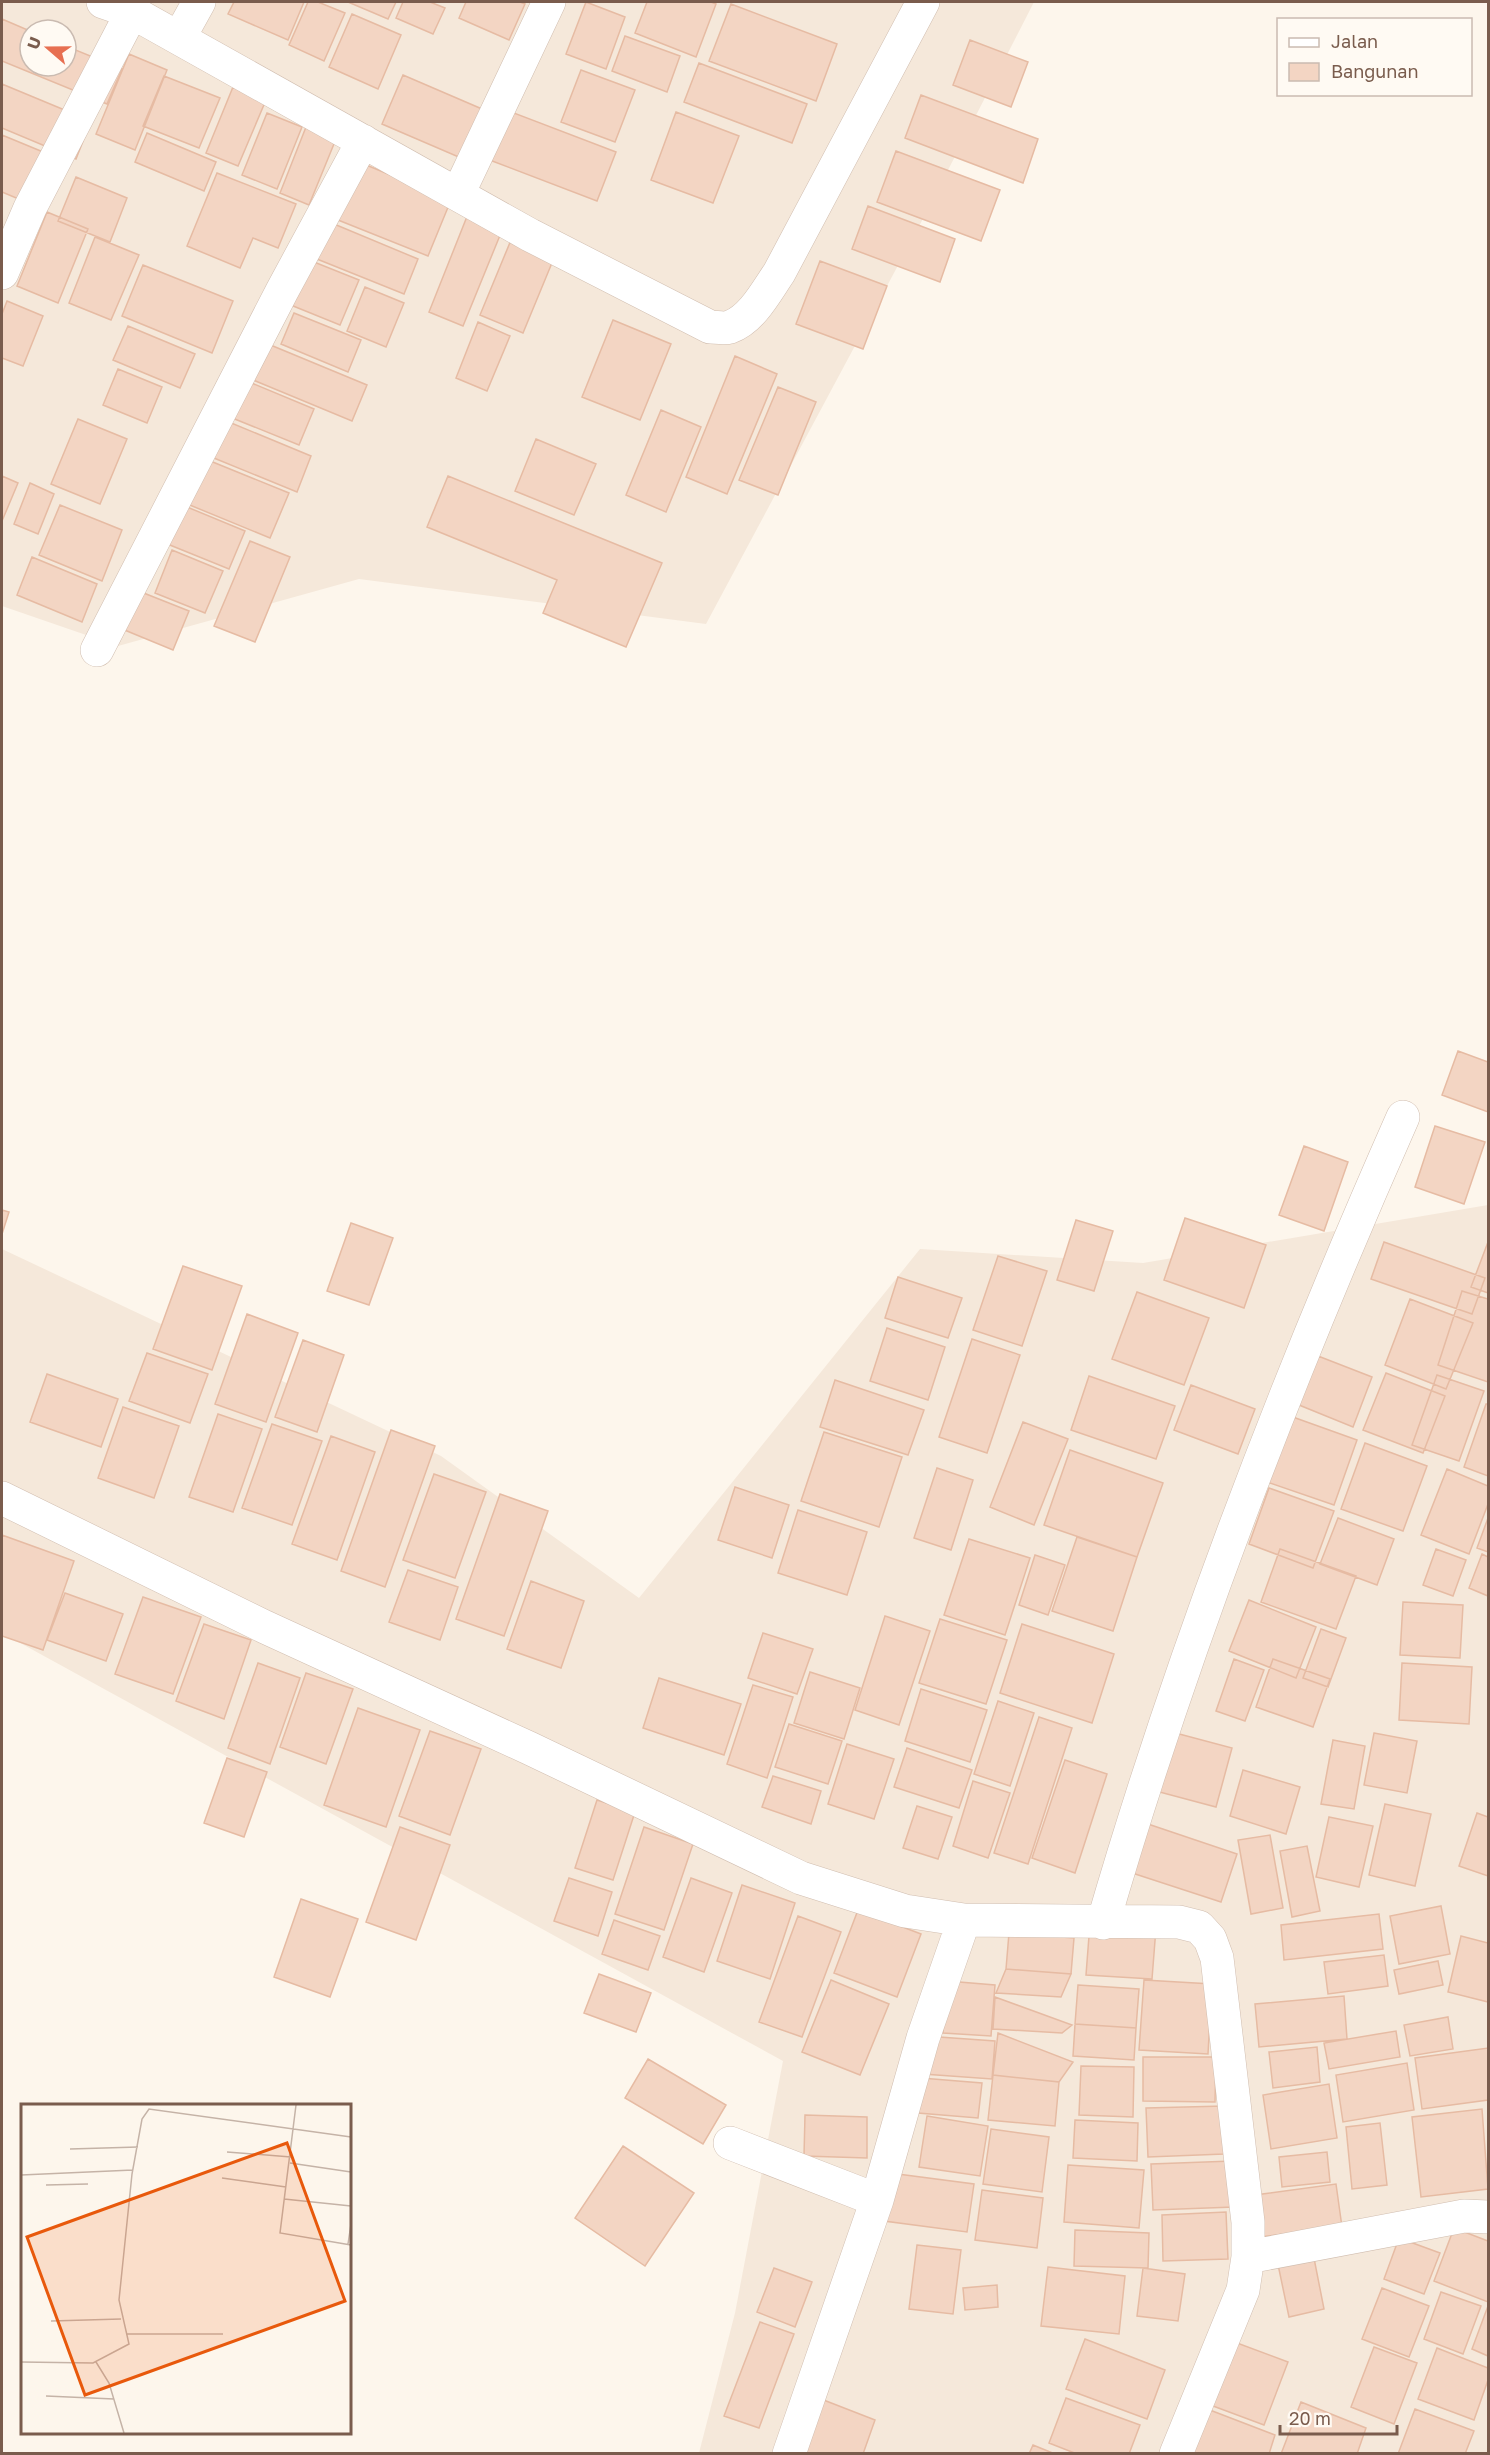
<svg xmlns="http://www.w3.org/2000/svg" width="1490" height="2455" font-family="'Golos Text',sans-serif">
	<rect width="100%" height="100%" fill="#fdf6ec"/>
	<!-- residential -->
	<path fill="#f5e8da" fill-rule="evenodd" d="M2,2H1034L925,215L706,624L359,579L118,646L2,606ZM30,30H66V66H30Z
		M1488,1205V2453H699L735,2313L783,2061L2,1633V1249L441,1456L639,1598L920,1249L1143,1263Z"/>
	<!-- building -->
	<path fill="#f3d5c3" stroke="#e6bba3" stroke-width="1.5" d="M234,2H304L288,40L228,14Z
		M308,2H318L345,13L324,61L289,45Z
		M348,2H396L388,19Z
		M403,2H430L445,8L433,34L396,18Z
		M466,2H520L525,4L509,40L459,18Z
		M586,2L625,17L606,69L566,54Z
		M647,2H711L716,4L696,57L635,33Z
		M731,4L837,44L816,101L709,61Z
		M352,14L401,35L378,89L329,67Z
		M2,19L30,31V66H66V46L122,69L107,104L2,61Z
		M625,36L680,56L667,92L612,71Z
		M970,40L1028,62L1011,107L953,85Z
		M129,54L167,70L135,150L96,134Z
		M699,63L807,104L792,143L684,102Z
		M581,70L635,90L615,142L561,122Z
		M403,75L482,109L461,158L382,124Z
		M164,76L220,98L199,148L143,126Z
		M2,84L91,121L76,159L2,128Z
		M233,87L266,100L238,166L206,153Z
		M921,95L1038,139L1023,183L905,138Z
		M506,110L616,152L597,201L487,159Z
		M676,112L739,136L713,203L651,180Z
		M267,113L302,127L277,189L242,175Z
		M306,127L336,139L309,205L280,193Z
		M147,133L216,162L204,191L135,162Z
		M2,135L60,159L40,208L2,192Z
		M896,151L1000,190L981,241L877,202Z
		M342,155L451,200L428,256L318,212Z
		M217,173L296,204L278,248L253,238L240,268L187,246Z
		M76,177L127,198L110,242L58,221Z
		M868,206L955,239L940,282L852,249Z
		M47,212L88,229L58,303L17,286Z
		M468,214L503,228L463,326L429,312Z
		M322,219L418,259L404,294L307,255Z
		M95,237L139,255L111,320L69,303Z
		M511,240L554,258L523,333L480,315Z
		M289,252L359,280L340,325L271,297Z
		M820,261L887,286L863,349L796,324Z
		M143,265L233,301L212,353L122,316Z
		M365,287L404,303L386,347L347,331Z
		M7,301L43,316L23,366L2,358V314Z
		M294,313L361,340L348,372L281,344Z
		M613,320L671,344L640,420L582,397Z
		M478,322L510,336L487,391L456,378Z
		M128,326L195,354L180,388L113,360Z
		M256,339L367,385L352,421L241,375Z
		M735,356L777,374L727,494L686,477Z
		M118,369L162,387L147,423L103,405Z
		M230,374L314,409L299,445L215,411Z
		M778,387L816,402L778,495L739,480Z
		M661,410L701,427L666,512L626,495Z
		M78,419L127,439L100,504L51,484Z
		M224,420L311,456L297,492L209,456Z
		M536,439L596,464L574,515L515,491Z
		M198,456L289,493L270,538L180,501Z
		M2,476L18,483L2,521Z
		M448,476L662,563L626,647L543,613L557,580L427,527Z
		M30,483L54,494L38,534L14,524Z
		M175,502L245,531L229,569L160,541Z
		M60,505L122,530L102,581L39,555Z
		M250,541L290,557L255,642L214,626Z
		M172,550L223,571L205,613L155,593Z
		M32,557L97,584L82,622L17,595Z
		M126,586L189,611L173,650L110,624Z
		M1458,1051L1488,1062V1112L1442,1095Z
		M1435,1126L1485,1142L1464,1204L1415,1187Z
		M1304,1146L1348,1162L1324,1231L1279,1215Z
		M2,1210L9,1212L2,1234Z
		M1185,1218L1266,1245L1244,1308L1164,1280Z
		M1076,1220L1113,1231L1094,1291L1057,1280Z
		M351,1223L393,1238L369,1305L327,1291Z
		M1384,1242L1485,1278L1472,1314L1371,1279Z
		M1488,1242V1293L1471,1287Z
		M998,1256L1047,1271L1022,1346L973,1330Z
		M183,1266L242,1286L212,1370L153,1349Z
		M898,1277L962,1298L948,1338L885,1318Z
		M1462,1291L1488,1299V1382L1438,1365Z
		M1137,1292L1209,1318L1184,1385L1112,1359Z
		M1410,1299L1473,1323L1446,1389L1385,1365Z
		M247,1314L298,1333L266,1422L215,1404Z
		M887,1328L945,1347L928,1400L870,1381Z
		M972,1339L1020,1355L987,1453L939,1437Z
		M303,1340L344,1355L317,1432L275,1417Z
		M147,1353L208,1374L190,1423L129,1401Z
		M1318,1356L1372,1377L1353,1427L1299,1405Z
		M1386,1373L1445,1396L1423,1453L1363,1430Z
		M47,1374L118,1399L101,1447L30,1422Z
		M1437,1375L1484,1391L1459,1461L1412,1445Z
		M1089,1376L1175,1406L1156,1459L1071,1430Z
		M835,1380L924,1410L908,1455L820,1427Z
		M1191,1385L1255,1409L1238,1454L1174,1430Z
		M1486,1404H1488V1476L1464,1467Z
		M123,1407L179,1426L154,1498L98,1478Z
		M218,1414L262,1429L233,1512L189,1497Z
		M1290,1416L1357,1440L1334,1505L1267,1482Z
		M1023,1422L1068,1439L1034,1525L990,1507Z
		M272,1424L322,1441L292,1525L242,1508Z
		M391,1430L435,1446L385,1587L341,1571Z
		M824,1432L902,1457L879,1527L801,1501Z
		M331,1436L375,1452L337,1560L292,1544Z
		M1365,1443L1427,1466L1403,1531L1341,1509Z
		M1070,1450L1163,1483L1137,1557L1044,1525Z
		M937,1468L973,1480L951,1550L914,1538Z
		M1447,1469L1488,1486V1504L1469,1554L1421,1535Z
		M434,1474L486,1492L455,1578L403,1560Z
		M735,1487L789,1505L772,1558L718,1540Z
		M1269,1488L1334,1511L1313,1568L1249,1544Z
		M500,1494L548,1511L504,1636L456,1619Z
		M798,1510L867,1532L847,1595L778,1573Z
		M1338,1518L1394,1539L1377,1585L1320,1564Z
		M1488,1518V1552L1477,1548Z
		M2,1535L74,1561L43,1650L2,1636Z
		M1077,1537L1137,1557L1113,1631L1052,1611Z
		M969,1539L1030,1558L1005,1635L944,1615Z
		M1280,1549L1356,1576L1336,1629L1261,1602Z
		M1436,1549L1466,1560L1453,1596L1423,1585Z
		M1482,1554L1488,1557V1596L1469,1588Z
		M1035,1555L1065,1565L1048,1615L1019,1605Z
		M408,1570L458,1587L440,1640L389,1622Z
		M531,1581L584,1601L561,1668L507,1649Z
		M65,1593L123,1614L106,1661L47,1640Z
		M143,1597L201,1617L173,1694L115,1674Z
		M1249,1600L1316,1627L1296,1678L1229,1651Z
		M1403,1602L1463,1605L1460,1658L1400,1655Z
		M885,1616L930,1631L899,1725L855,1710Z
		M940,1619L1007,1640L986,1704L919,1683Z
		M204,1624L251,1640L224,1719L176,1701Z
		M1022,1624L1114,1654L1092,1723L1000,1693Z
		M1321,1629L1346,1638L1328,1687L1303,1678Z
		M763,1633L813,1649L797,1694L748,1678Z
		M1234,1659L1264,1670L1245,1721L1216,1711Z
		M1273,1659L1330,1679L1313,1727L1256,1707Z
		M258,1663L300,1678L270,1764L228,1748Z
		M1402,1663L1472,1667L1469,1724L1399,1720Z
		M810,1672L860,1688L844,1739L794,1723Z
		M306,1673L353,1689L326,1764L280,1747Z
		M659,1678L741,1704L724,1755L643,1728Z
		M753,1685L793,1697L767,1778L727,1764Z
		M921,1689L987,1710L970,1762L905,1741Z
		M998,1701L1034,1713L1010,1786L974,1774Z
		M358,1708L420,1730L386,1827L324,1805Z
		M1039,1717L1072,1728L1028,1864L994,1853Z
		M789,1724L842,1741L828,1784L775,1767Z
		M430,1731L481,1749L450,1835L399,1816Z
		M1168,1731L1232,1748L1216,1807L1152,1790Z
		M1374,1733L1417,1741L1407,1793L1364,1785Z
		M1333,1740L1365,1746L1354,1809L1321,1804Z
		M847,1744L894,1759L874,1819L828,1804Z
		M907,1748L972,1770L959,1808L894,1787Z
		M227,1758L267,1772L244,1837L204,1823Z
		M1065,1760L1107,1774L1075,1873L1032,1858Z
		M1243,1770L1300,1787L1286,1834L1230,1816Z
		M773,1776L821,1791L811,1824L762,1807Z
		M973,1781L1010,1793L988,1858L953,1846Z
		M597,1800L635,1812L613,1880L575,1868Z
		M1385,1804L1431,1814L1415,1886L1369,1875Z
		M917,1806L952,1817L938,1859L903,1848Z
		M1477,1813L1488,1817V1876L1459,1866Z
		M1329,1817L1373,1826L1359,1887L1316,1877Z
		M1142,1822L1237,1854L1221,1902L1126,1871Z
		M400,1827L450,1845L416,1940L366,1922Z
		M644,1827L693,1844L664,1930L615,1914Z
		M1270,1835L1283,1908L1251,1914L1238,1840Z
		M1307,1846L1320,1911L1292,1917L1280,1851Z
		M569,1878L612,1892L598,1936L554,1921Z
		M691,1878L732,1893L704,1972L663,1957Z
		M742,1885L795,1903L770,1979L717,1961Z
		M301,1899L358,1919L330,1997L274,1977Z
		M1441,1906L1450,1954L1399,1964L1390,1916Z
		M858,1910L921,1934L897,1997L834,1973Z
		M1379,1914L1383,1949L1284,1960L1281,1925Z
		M798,1916L841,1932L802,2037L759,2022Z
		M614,1920L660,1936L648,1970L602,1954Z
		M1090,1923L1156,1928L1152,1979L1086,1975Z
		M1009,1933L1074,1938L1071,1974L1006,1969Z
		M1461,1936L1488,1943V2002L1448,1992Z
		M1384,1955L1388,1986L1328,1994L1324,1962Z
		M1438,1961L1443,1985L1399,1994L1394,1970Z
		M1006,1969L1071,1974L1061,1997L996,1993Z
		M599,1974L651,1993L636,2032L584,2013Z
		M831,1980L889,2004L860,2075L802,2052Z
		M1144,1980L1212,1984L1208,2054L1139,2050Z
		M947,1981L995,1985L991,2036L943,2033Z
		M1078,1985L1139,1989L1136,2028L1075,2024Z
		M1344,1996L1347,2039L1259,2047L1255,2004Z
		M995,1997L1072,2025L1062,2033L993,2029Z
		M1448,2017L1453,2049L1410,2056L1404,2025Z
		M1075,2024L1136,2028L1134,2060L1073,2056Z
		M1396,2031L1400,2057L1329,2069L1324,2043Z
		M998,2033L1073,2062L1059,2082L993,2075Z
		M925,2036L995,2041L992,2079L923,2074Z
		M1317,2047L1320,2082L1273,2088L1269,2052Z
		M1488,2048V2100L1422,2109L1415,2058Z
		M1143,2057H1216L1215,2102L1143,2101Z
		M648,2059L726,2105L703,2144L625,2098Z
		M1407,2063L1414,2110L1343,2122L1336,2075Z
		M1081,2066L1134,2067L1133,2117L1079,2115Z
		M993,2075L1059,2082L1055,2126L988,2120Z
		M921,2078L982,2083L978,2118L918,2113Z
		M1329,2084L1337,2138L1271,2149L1263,2095Z
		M1224,2106V2154L1148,2157L1146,2108Z
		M1482,2109L1488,2189L1421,2197L1412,2117Z
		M805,2115L867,2117V2158L804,2156Z
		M927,2116L988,2126L980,2176L919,2167Z
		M1075,2120L1138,2123L1137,2161L1073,2158Z
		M1380,2123L1387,2185L1352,2189L1346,2127Z
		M991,2129L1049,2137L1042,2192L983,2184Z
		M623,2146L694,2193L645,2266L575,2218Z
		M1327,2152L1330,2182L1282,2187L1279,2157Z
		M1232,2161L1234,2207L1153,2210L1151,2164Z
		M1068,2165L1144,2170L1139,2228L1064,2222Z
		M890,2173L974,2184L967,2232L884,2221Z
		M1336,2184L1342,2227L1260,2237L1255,2195Z
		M982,2190L1043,2198L1037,2248L975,2240Z
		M1226,2212L1228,2259L1163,2261L1162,2215Z
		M1454,2228L1488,2241V2302L1434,2281Z
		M1075,2230L1149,2233L1148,2268L1074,2266Z
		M1399,2238L1440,2253L1424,2294L1384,2279Z
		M917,2245L961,2250L953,2314L909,2309Z
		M1312,2248L1324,2309L1289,2317L1276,2255Z
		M1048,2267L1125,2276L1119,2334L1041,2326Z
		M774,2268L812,2282L795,2327L757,2312Z
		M1143,2268L1185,2274L1178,2321L1137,2316Z
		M997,2285L998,2307L965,2310L963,2288Z
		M1382,2288L1429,2306L1409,2357L1362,2339Z
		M1441,2292L1481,2306L1463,2354L1424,2339Z
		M1488,2306V2356L1472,2349Z
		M760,2322L794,2334L759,2428L724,2416Z
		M1085,2339L1165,2370L1147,2419L1066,2389Z
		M1229,2340L1288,2362L1264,2425L1205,2403Z
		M1374,2347L1417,2363L1394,2424L1351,2407Z
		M1437,2348L1488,2368V2380L1474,2420L1418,2399Z
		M1066,2398L1140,2425L1129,2454H1077L1049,2443Z
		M821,2399L875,2420L863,2454H800Z
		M1301,2402L1366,2428L1357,2454H1281Z
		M1202,2407L1275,2435L1269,2454H1185Z
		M1415,2409L1474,2431L1465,2454H1398Z
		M1033,2445L1055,2454H1029Z"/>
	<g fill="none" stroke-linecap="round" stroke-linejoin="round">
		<defs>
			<path id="minor" d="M103,2L132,12L530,235L710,327C716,327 724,329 730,327C752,319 766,292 779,273L923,2
				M179,38L199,2
				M458,194L549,2
				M2,273L30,208L132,12
				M97,650L282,291L363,141
				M2,1498L265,1627L529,1748L801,1878L905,1911L964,1920L1179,1922L1199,1927L1210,1939L1217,1958L1248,2222V2257L1243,2290L1176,2454
				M1103,1923C1183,1648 1287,1379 1403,1117
				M730,2143L877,2200
				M1248,2257L1464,2216L1488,2217
				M789,2454L877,2200L923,2038L964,1920"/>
		</defs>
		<!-- minor casing -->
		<use href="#minor" stroke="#d1beb0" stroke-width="34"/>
		<!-- minor -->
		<use href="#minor" stroke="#fff" stroke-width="33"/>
	</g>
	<!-- overview -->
	<g transform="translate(21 2104)">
		<rect width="330" height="330" fill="#fdf6ec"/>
		<path fill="none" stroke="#c5b3a7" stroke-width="1.5" d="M275,1L259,129L330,141M49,45L117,43M206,48L270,53M269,59L330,68M0,71L112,66M201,74L265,83M25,81L67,80M263,95L330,102M327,140L330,120M30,217L100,215M105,230H202M0,258L72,259L108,240L98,196L111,70L121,15L128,5L330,33M75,258L88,279L103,329M25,292L93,295"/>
		<path fill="#e8590c" fill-opacity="0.15" stroke="#e8590c" stroke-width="3" d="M266,39L324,197L64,291L6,133Z"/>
		<rect width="330" height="330" fill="none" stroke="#7a5c4d" stroke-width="3"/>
	</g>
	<!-- border -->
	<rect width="1490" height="2455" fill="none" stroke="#7a5c4d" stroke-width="6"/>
	<!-- legend -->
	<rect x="1277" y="18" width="195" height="78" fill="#fffaf3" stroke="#cabbb1" stroke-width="1.5"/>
	<rect x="1289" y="38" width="30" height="9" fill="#ffffff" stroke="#cabbb1" stroke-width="1.5"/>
	<text x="1331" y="48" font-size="18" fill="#7a5c4d">Jalan</text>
	<rect x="1289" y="63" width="30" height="18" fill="#f3d5c3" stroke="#cabbb1" stroke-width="1.5"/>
	<text x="1331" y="78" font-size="18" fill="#7a5c4d">Bangunan</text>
	<!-- north arrow -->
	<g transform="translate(48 48) rotate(290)"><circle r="28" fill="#fffaf3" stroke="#cabbb1" stroke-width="1.5"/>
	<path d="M0-4.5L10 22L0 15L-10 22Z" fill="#e76f51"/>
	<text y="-9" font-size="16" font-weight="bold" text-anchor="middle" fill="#7a5c4d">U</text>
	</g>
	<!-- scale -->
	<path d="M1280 2425v9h117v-9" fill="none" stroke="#7a5c4d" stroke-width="3"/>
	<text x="1289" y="2425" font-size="18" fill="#7a5c4d" stroke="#fffaf3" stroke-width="4.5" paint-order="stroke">20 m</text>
</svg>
